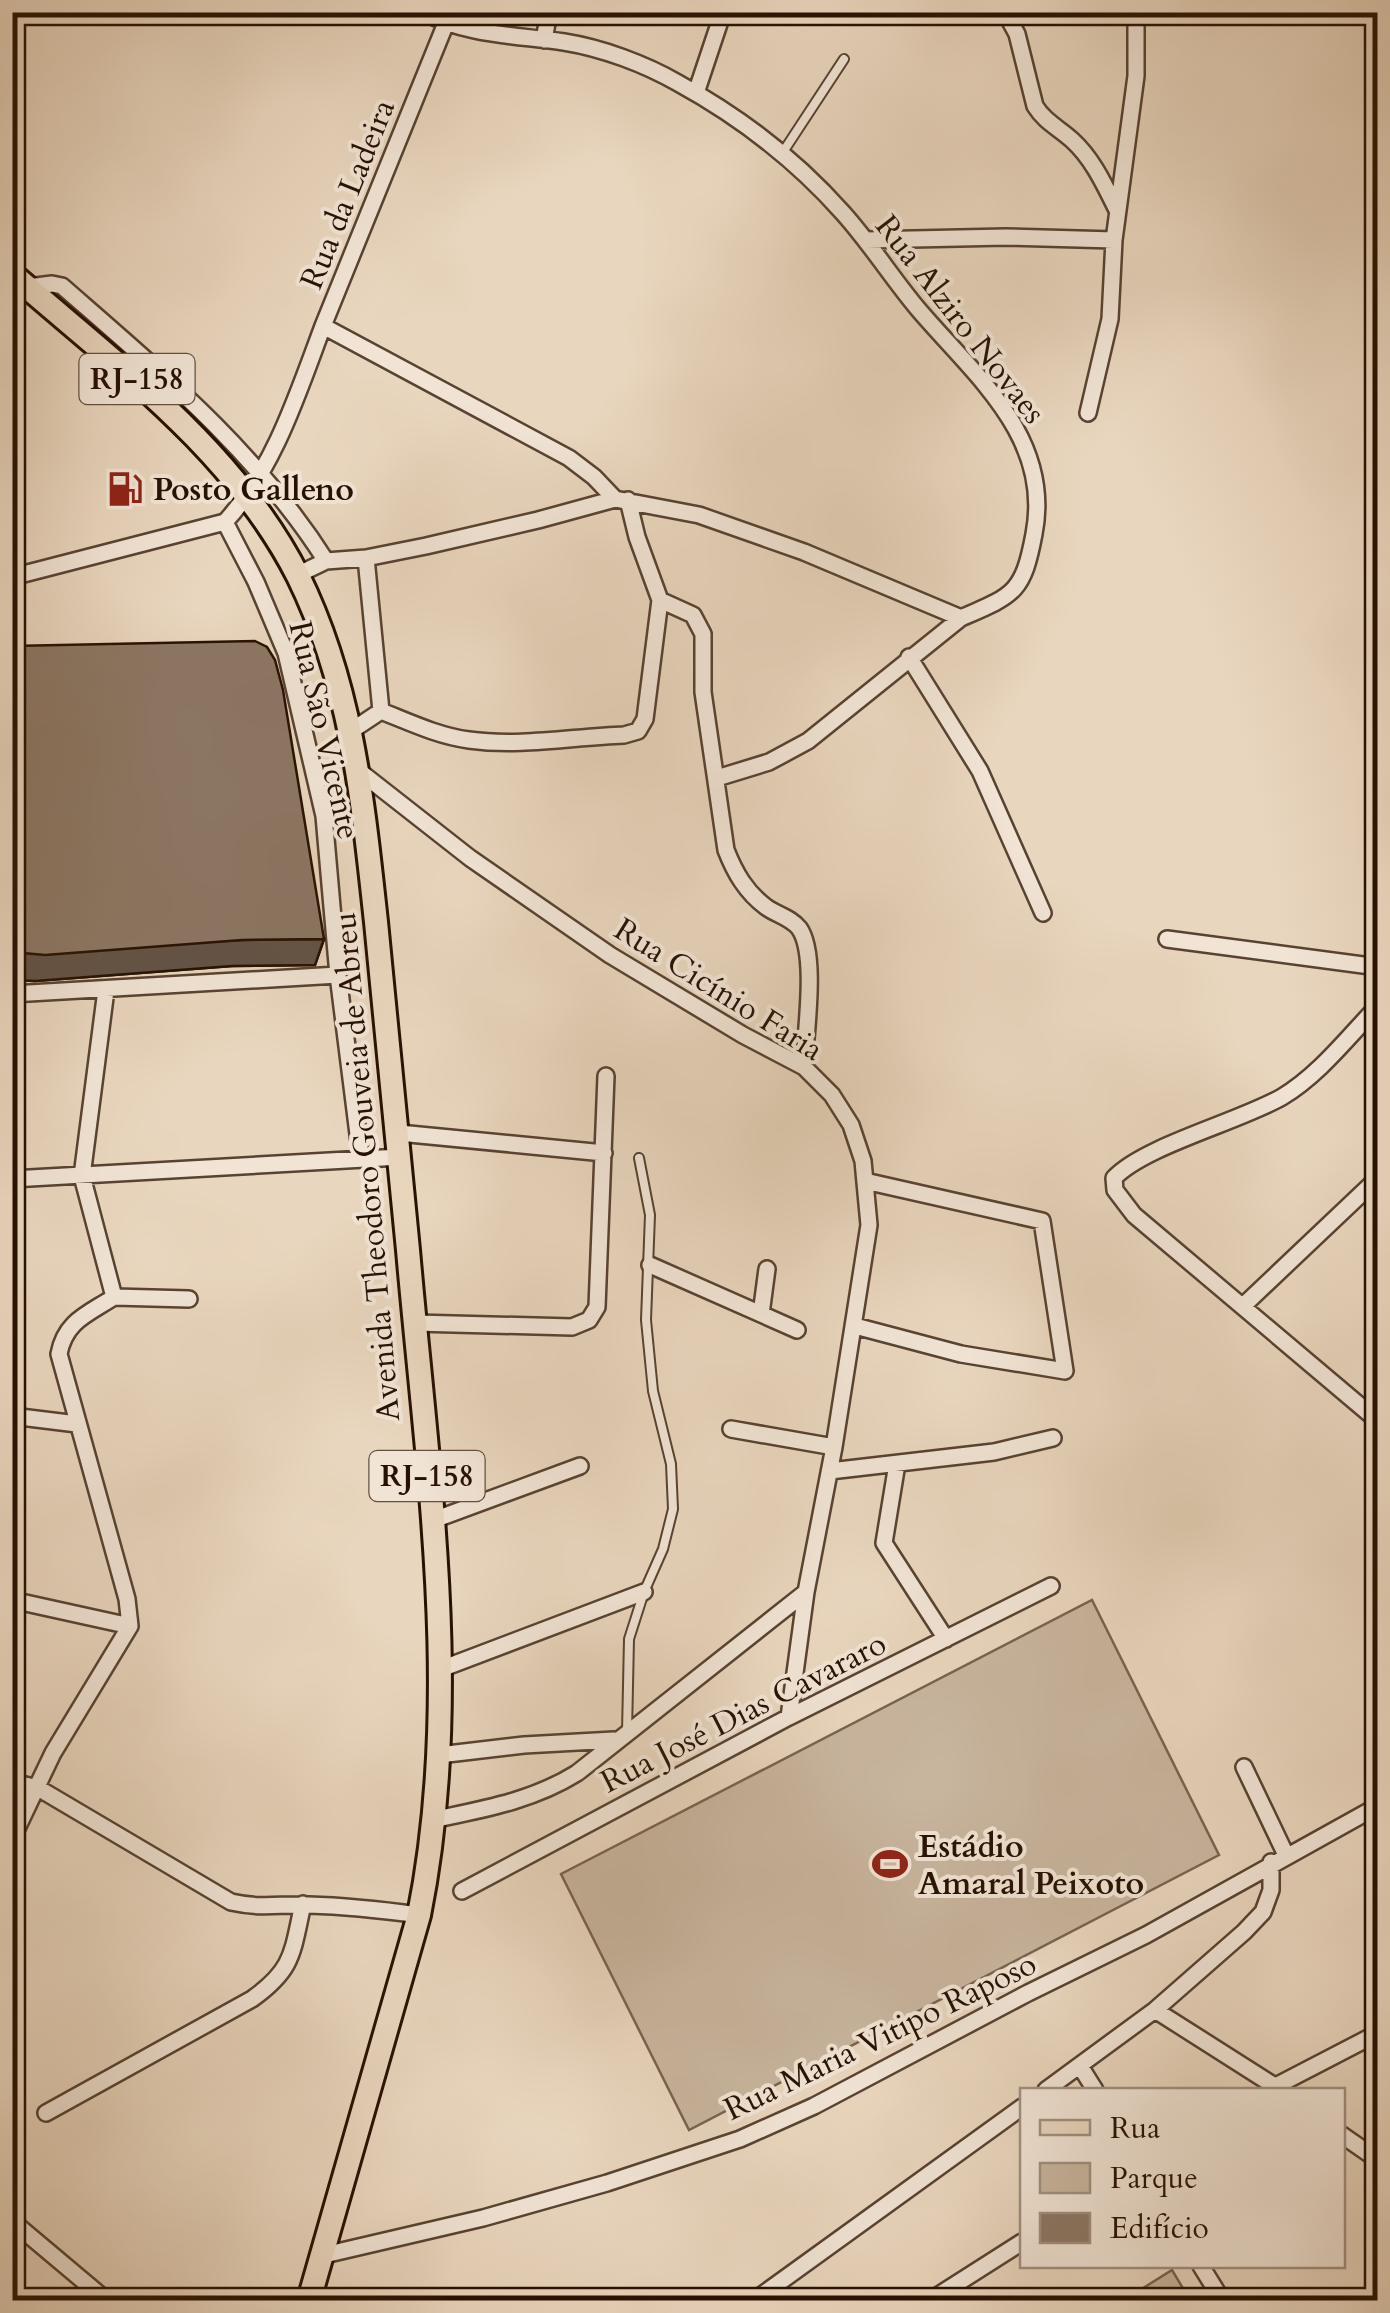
<svg xmlns="http://www.w3.org/2000/svg" width="1390" height="2313" font-family="Cardo,serif">
	<rect width="100%" height="100%" fill="#e9d6be"/>
	<filter id="stains"><feTurbulence type="fractalNoise" baseFrequency=".002" numOctaves="4"/><feColorMatrix values="0 0 0 0 .2 0 0 0 0 .09 0 0 0 0 .02 0 0 0 .5 -.17"/></filter>
	<radialGradient id="worn" r=".72"><stop offset=".6" stop-color="#630" stop-opacity="0"/><stop offset="1" stop-color="#630" stop-opacity=".3"/></radialGradient>
	<!-- green -->
	<path fill="#c8b59e" stroke="#786350" stroke-width="2.5" d="M1092,1600L1219,1855L689,2130L561,1874Z
		M1172,2270L1190,2300H1124Z"/>
	<g fill="none" stroke-linecap="round" stroke-linejoin="round">
		<defs>
			<path id="lane" d="M783,152L844,59
				M627,1732L629,1639L644,1592L663,1549L673,1509L671,1464L653,1391L646,1320L650,1215L639,1158"/>
			<path id="street" d="M1005,12L1017,34L1035,106C1045,122 1059,128 1072,140C1093,159 1105,186 1117,210
				M544,40L549,12
				M696,93L723,12
				M866,240L1006,237L1114,240
				M28,287L52,284L62,286C158,370 257,452 326,561
				M323,326L446,23
				M1088,413L1110,319L1114,240L1136,76V12
				M297,575L326,561L366,558L426,546L538,520L615,499L699,515L804,552L961,618C1014,595 1023,593 1034,534C1053,437 974,375 918,309C892,278 870,243 843,213C796,160 740,117 678,83C645,64 602,48 564,42C517,35 467,36 424,12
				M12,577L225,522
				M660,600L693,615L703,634V692L726,850C735,873 746,892 766,907C777,915 790,917 799,928C818,954 805,1035 804,1067
				M909,657L980,771L1043,913
				M381,711C409,722 438,736 469,740C520,747 572,737 624,735L638,731L645,719L660,600L637,537L628,500
				M351,731L381,711L366,558
				M359,771L470,858L610,955L743,1035L804,1067L832,1095L851,1125L863,1161L869,1225L834,1447L806,1592L789,1717
				M717,778L769,762L808,741L961,618
				M1167,939L1378,967
				M106,990L82,1176L114,1297
				M12,994L338,975
				M1378,1006C1348,1037 1319,1075 1282,1097C1238,1122 1144,1146 1114,1178L1115,1190L1134,1215L1378,1421
				M399,1133L604,1153
				M361,1158L338,975L324,816L286,653L256,582L225,522C274,469 298,393 323,326L569,458L594,477L615,499
				M12,1179L400,1157
				M650,1265L797,1330
				M114,1297L189,1299
				M1243,1306L1378,1178
				M761,1314L767,1269
				M415,1323L572,1327L589,1320L597,1307L606,1076
				M855,1326L961,1354L1065,1371L1042,1221L865,1181
				M12,1416L77,1424
				M731,1429L834,1447
				M897,1464L884,1543L946,1639
				M830,1471L994,1452L1053,1438
				M431,1521L580,1466
				M12,1600L130,1626
				M441,1669L644,1592
				M439,1755L524,1745L614,1740
				M1244,1767L1286,1855
				M12,1782L38,1788L231,1902C263,1909 278,1904 309,1905C346,1906 382,1910 419,1915
				M432,1820C484,1809 532,1801 577,1773L806,1592
				M12,1839L53,1753L130,1626L127,1599L59,1354C65,1321 88,1314 114,1297
				M462,1891L789,1717L1051,1586
				M1155,2010L1281,2090
				M1080,2066L1095,2090
				M1270,2089L1378,2033
				M1046,2090L1155,2010L1244,1932L1263,1912L1271,1890V1862
				M46,2113L252,1999C294,1969 292,1953 303,1904
				M1342,2135L1378,2160
				M12,2221L106,2300
				M320,2256L483,2218L607,2183L740,2139L814,2106L1028,1993L1146,1935L1378,1806
				M1201,2266L1222,2300
				M12,2299L15,2300
				M755,2300L1022,2107
				M931,2300L1022,2242"/>
			<path id="primary" d="M12,274C116,365 234,450 298,576C352,685 363,803 376,922C387,1031 398,1140 408,1250C427,1470 463,1696 419,1915L309,2300"/>
		</defs>
		<!-- lane casing -->
		<use href="#lane" stroke="#584231" stroke-width="12"/>
		<!-- street casing -->
		<use href="#street" stroke="#584231" stroke-width="20"/>
		<!-- primary casing -->
		<use href="#primary" stroke="#271102" stroke-width="28"/>
		<!-- lane -->
		<use href="#lane" stroke="#f1e4d5" stroke-width="8"/>
		<!-- street -->
		<use href="#street" stroke="#f1e4d5" stroke-width="15"/>
		<!-- primary -->
		<use href="#primary" stroke="#e9d6be" stroke-width="22"/>
	</g>
	<!-- wall -->
	<path fill="#786656" stroke="#271102" stroke-width="2.5" d="M12,646L324,939L315,965L232,966L35,981L12,980Z"/>
	<!-- shaded-wall -->
	<path fill="#625346" stroke="#271102" stroke-width="2.5" d="M324,939L315,965L232,966L35,981L12,980V952L242,940Z"/>
	<!-- building -->
	<path fill="#8c7764" stroke="#271102" stroke-width="2.5" d="M255,641L267,647L275,660L283,690L324,939L242,940L45,955L12,952V898L17,887L20,862L12,860V646Z"/>
	<!-- icons -->
	<defs>
		<symbol id="fuel-bare" viewBox="-9 -9 18 18"><path d="M-5.5-6h7V0h2V4h1.3V-2.5L3-4.5l.8-.8L6-3V5H2.5V1h-1V6h-7ZM-4.2-4.7v3.2H.2V-4.7Z" fill="#8f2418" stroke="#f1e4d5" stroke-width="2.5" paint-order="stroke"/></symbol>
		<symbol id="stadium-bare" viewBox="-9 -9 18 18"><path d="M0-5a6.5 5 0 1 0 0 10a6.5 5 0 1 0 0-10ZM-3.5-1.8h7v3.6h-7Z" fill="#8f2418" stroke="#f1e4d5" stroke-width="2.5" paint-order="stroke"/></symbol>
	</defs>
	<g fill-rule="evenodd">
		<use href="#fuel-bare" x="100" y="464" width="50" height="50"/>
		<use href="#stadium-bare" x="865" y="1839" width="50" height="50"/>
	</g>
	<g text-anchor="middle" stroke-width="8" stroke-linejoin="round" paint-order="stroke">
		<!-- shield labels -->
		<g fill="#f1e4d5" stroke="#645041" stroke-width="2.5">
			<rect x="79.5" y="354" width="115" height="50" rx="8"/>
			<rect x="369.5" y="1451" width="115" height="50" rx="8"/>
		</g>
		<g font-size="30" font-weight="bold" fill="#271102">
			<text x="137" y="389">RJ-158</text>
			<text x="427" y="1486">RJ-158</text>
		</g>
		<!-- street labels -->
		<g font-size="32" fill="#271102" stroke="#f1e4d5">
			<text transform="translate(347 194) rotate(-68)" y="11">Rua da Ladeira</text>
			<text transform="translate(961 319) rotate(52)" y="11">Rua Alziro Novaes</text>
			<text transform="translate(325 730) rotate(77)" y="11">Rua São Vicente</text>
			<text transform="translate(719 989) rotate(32)" y="11">Rua Cicínio Faria</text>
			<text transform="translate(366 1167) rotate(-95)" y="11">Avenida Theodoro Gouveia de Abreu</text>
			<text transform="translate(743 1712) rotate(-27)" y="11">Rua José Dias Cavararo</text>
			<text transform="translate(880 2036) rotate(-26)" y="11">Rua Maria Vitipo Raposo</text>
		</g>
		<!-- poi labels -->
		<g font-size="32" font-weight="bold" fill="#271102" stroke="#f1e4d5" text-anchor="start">
			<text x="153" y="500">Posto Galleno</text>
			<text x="918" y="1857">Estádio<tspan x="918" dy="37">Amaral Peixoto</tspan></text>
		</g>
	</g>
	<!-- margin -->
	<rect width="1390" height="2313" fill="none" stroke="#e9d6be" stroke-width="50"/>
	<rect x="15" y="15" width="1360" height="2283" fill="none" stroke="#271102" stroke-width="5"/>
	<rect x="25" y="25" width="1340" height="2263" fill="none" stroke="#271102" stroke-width="2.5"/>
	<!-- legend -->
	<rect x="1020" y="2088" width="325" height="180" fill="#f1e4d5" stroke="#a09081" stroke-width="2.5"/>
	<rect x="1040" y="2120" width="50" height="15" fill="#e9d6be" stroke="#a09081" stroke-width="2.5"/>
	<text x="1110" y="2138" font-size="30" fill="#271102">Rua</text>
	<rect x="1040" y="2163" width="50" height="30" fill="#c8b59e" stroke="#a09081" stroke-width="2.5"/>
	<text x="1110" y="2188" font-size="30" fill="#271102">Parque</text>
	<rect x="1040" y="2213" width="50" height="30" fill="#8c7764" stroke="#a09081" stroke-width="2.5"/>
	<text x="1110" y="2238" font-size="30" fill="#271102">Edifício</text>
	<rect width="100%" height="100%" filter="url(#stains)"/>
	<rect width="100%" height="100%" fill="url(#worn)"/>
</svg>
